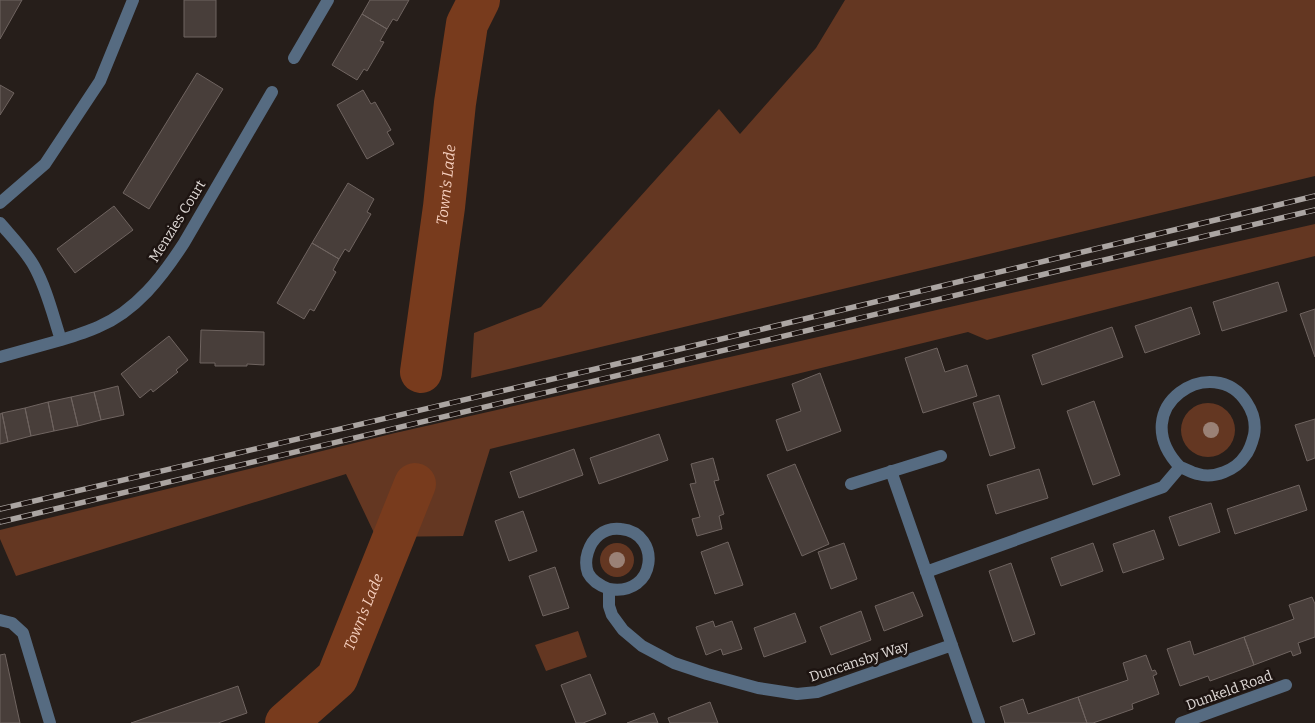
<svg xmlns="http://www.w3.org/2000/svg" width="1315" height="723" font-family="Bitter,serif">
	<rect width="100%" height="100%" fill="#261e1a"/>
	<!-- green -->
	<path fill="#643722" d="M845,0H1315V176L471,378L474,333L541,307L719,109L740,134L816,48Z
		M1315,224V256L987,340L968,332L490,449L463,536L376,537L346,474L16,576L0,539V530L395,433Z
		M1181 430a27 27 0 1 1 54 0a27 27 0 1 1-54 0Z
		M600 560a17 17 0 1 1 34 0a17 17 0 1 1-34 0Z
		M578,631L587,657L546,671L535,645Z"/>
	<g fill="none" stroke-linecap="round" stroke-linejoin="round">
		<!-- river -->
		<g stroke="#783b1d" stroke-width="42">
			<path id="s1" d="M421,372L444,207L455,103L467,24L479,0"/>
			<path id="s2" d="M286,723L337,678L415,484"/>
		</g>
	</g>
	<!-- building -->
	<path fill="#483e3a" stroke="#6f6460" d="M0,0H22L0,39Z
		M184,0H216V37H184Z
		M370,0H409L397,21L393,19L387,29L362,14Z
		M362,14L387,29L380,41L384,42L367,71L364,69L357,80L332,65Z
		M197,73L223,89L149,209L123,193Z
		M0,85L14,93L0,115Z
		M363,90L371,104L375,102L391,130L387,132L394,144L367,159L337,105Z
		M348,183L374,199L367,212L371,214L349,252L345,249L339,259L312,243Z
		M114,206L133,230L75,273L57,249Z
		M312,243L339,259L333,270L336,272L314,311L310,309L304,319L277,303Z
		M1278,282L1287,311L1222,331L1213,302Z
		M1191,307L1200,334L1145,353L1135,326Z
		M1315,309V357L1300,314Z
		M1112,327L1123,357L1042,385L1032,355Z
		M201,330L264,332V365L247,364V366H215V363H200Z
		M169,336L188,360L176,370L178,372L153,392L151,389L140,398L121,374Z
		M937,348L945,372L967,365L977,396L923,413L905,358Z
		M820,373L841,431L787,451L776,420L801,411L792,384Z
		M118,386L124,415L101,420L94,392Z
		M94,392L101,420L78,426L71,397Z
		M999,395L1015,448L990,456L973,403Z
		M71,397L78,426L54,431L48,402Z
		M1094,401L1120,475L1093,485L1067,411Z
		M48,402L54,431L31,436L25,408Z
		M25,408L31,436L8,442L2,413Z
		M2,413L8,442L0,444V414Z
		M1315,419V458L1307,461L1295,425Z
		M659,434L668,460L599,484L590,458Z
		M574,449L583,475L519,498L510,472Z
		M713,458L719,480L714,481L724,514L719,516L722,529L697,536L692,519L700,517L690,484L696,483L691,464Z
		M795,464L829,544L802,556L767,475Z
		M1039,469L1048,498L996,514L987,485Z
		M1299,485L1307,510L1235,534L1227,509Z
		M1211,503L1220,532L1179,546L1169,517Z
		M523,511L537,551L509,561L495,521Z
		M1154,530L1164,559L1123,573L1113,544Z
		M728,542L743,585L715,594L701,552Z
		M844,543L857,579L831,589L818,552Z
		M1093,543L1103,571L1061,586L1051,558Z
		M1011,563L1035,634L1013,642L989,571Z
		M555,567L569,608L543,616L529,576Z
		M913,592L923,616L884,631L875,606Z
		M1312,597L1315,604V637L1298,643L1301,653L1293,656L1291,651L1254,665L1244,637L1294,619L1289,605Z
		M861,611L871,640L831,655L820,627Z
		M795,613L806,642L764,657L754,628Z
		M713,621L715,627L732,621L742,649L723,655L721,649L706,655L696,627Z
		M1244,637L1254,665L1210,681L1208,676L1180,686L1167,649L1190,641L1194,655Z
		M5,654L20,723H0V655Z
		M1146,655L1152,671L1155,670L1157,674L1153,676L1159,694L1132,704L1133,709L1093,723H1087L1078,697L1128,680L1123,663Z
		M590,674L606,714L583,723H576L561,685Z
		M238,686L247,713L218,723H131Z
		M1078,697L1087,723H1004H1005L1000,707L1023,699L1028,714Z
		M710,702L718,723H670L668,718Z
		M654,713L658,723H627Z"/>
	<g fill="none" stroke-linecap="round" stroke-linejoin="round">
		<!-- minor -->
		<path stroke="#566b81" stroke-width="12" d="M294,58L328,0
			M0,203L45,164L100,81L133,0
			M0,223C12,237 25,250 34,266C47,289 53,316 61,340C74,336 87,332 98,327C136,311 162,277 184,243L272,92
			M0,357L61,340
			M891,471L979,723
			M851,484L941,456
			M926,572L1163,487L1180,467C1186,469 1192,473 1198,474C1214,479 1236,470 1245,456C1250,450 1252,443 1254,435C1256,424 1253,412 1247,403C1214,350 1123,407 1180,467
			M609,589C657,597 662,533 621,529C613,528 605,530 599,535C589,543 583,560 588,573C592,581 601,586 609,589V606L612,615L623,630L642,646L674,663L707,674L758,688L797,694L817,692L952,645
			M0,620L12,623L23,633L50,723
			M1181,723L1286,685"/>
		<defs>
			<path id="rail" d="M0,509L659,354L1315,196
				M0,522L1315,210"/>
		</defs>
		<!-- rail casing -->
		<use href="#rail" stroke="#aba5a2" stroke-width="5.5"/>
		<!-- rail -->
		<use href="#rail" stroke="#1d1411" stroke-width="4" stroke-dasharray="11" stroke-linecap="butt"/>
	</g>
	<!-- trees -->
	<g fill="#9a8176">
		<circle cx="1211" cy="430" r="8"/>
		<circle cx="617" cy="560" r="8"/>
	</g>
	<g text-anchor="middle" stroke-width="5" stroke-linejoin="round" paint-order="stroke">
		<!-- street labels -->
		<g font-size="14" fill="#e1dbd8" stroke="#1d1411">
			<text transform="translate(177 221) rotate(-58)" y="5">Menzies Court</text>
			<text transform="translate(859 661) rotate(-18)" y="5">Duncansby Way</text>
			<text transform="translate(1229 690) rotate(-20)" y="5">Dunkeld Road</text>
		</g>
		<!-- water labels -->
		<g font-size="15" font-style="italic" fill="#f5cebd" stroke="#1d1411">
			<text dy="5" stroke="none"><textPath href="#s1" startOffset="189">Town's Lade</textPath></text>
			<text dy="5" stroke="none"><textPath href="#s2" startOffset="139">Town's Lade</textPath></text>
		</g>
	</g>
</svg>
